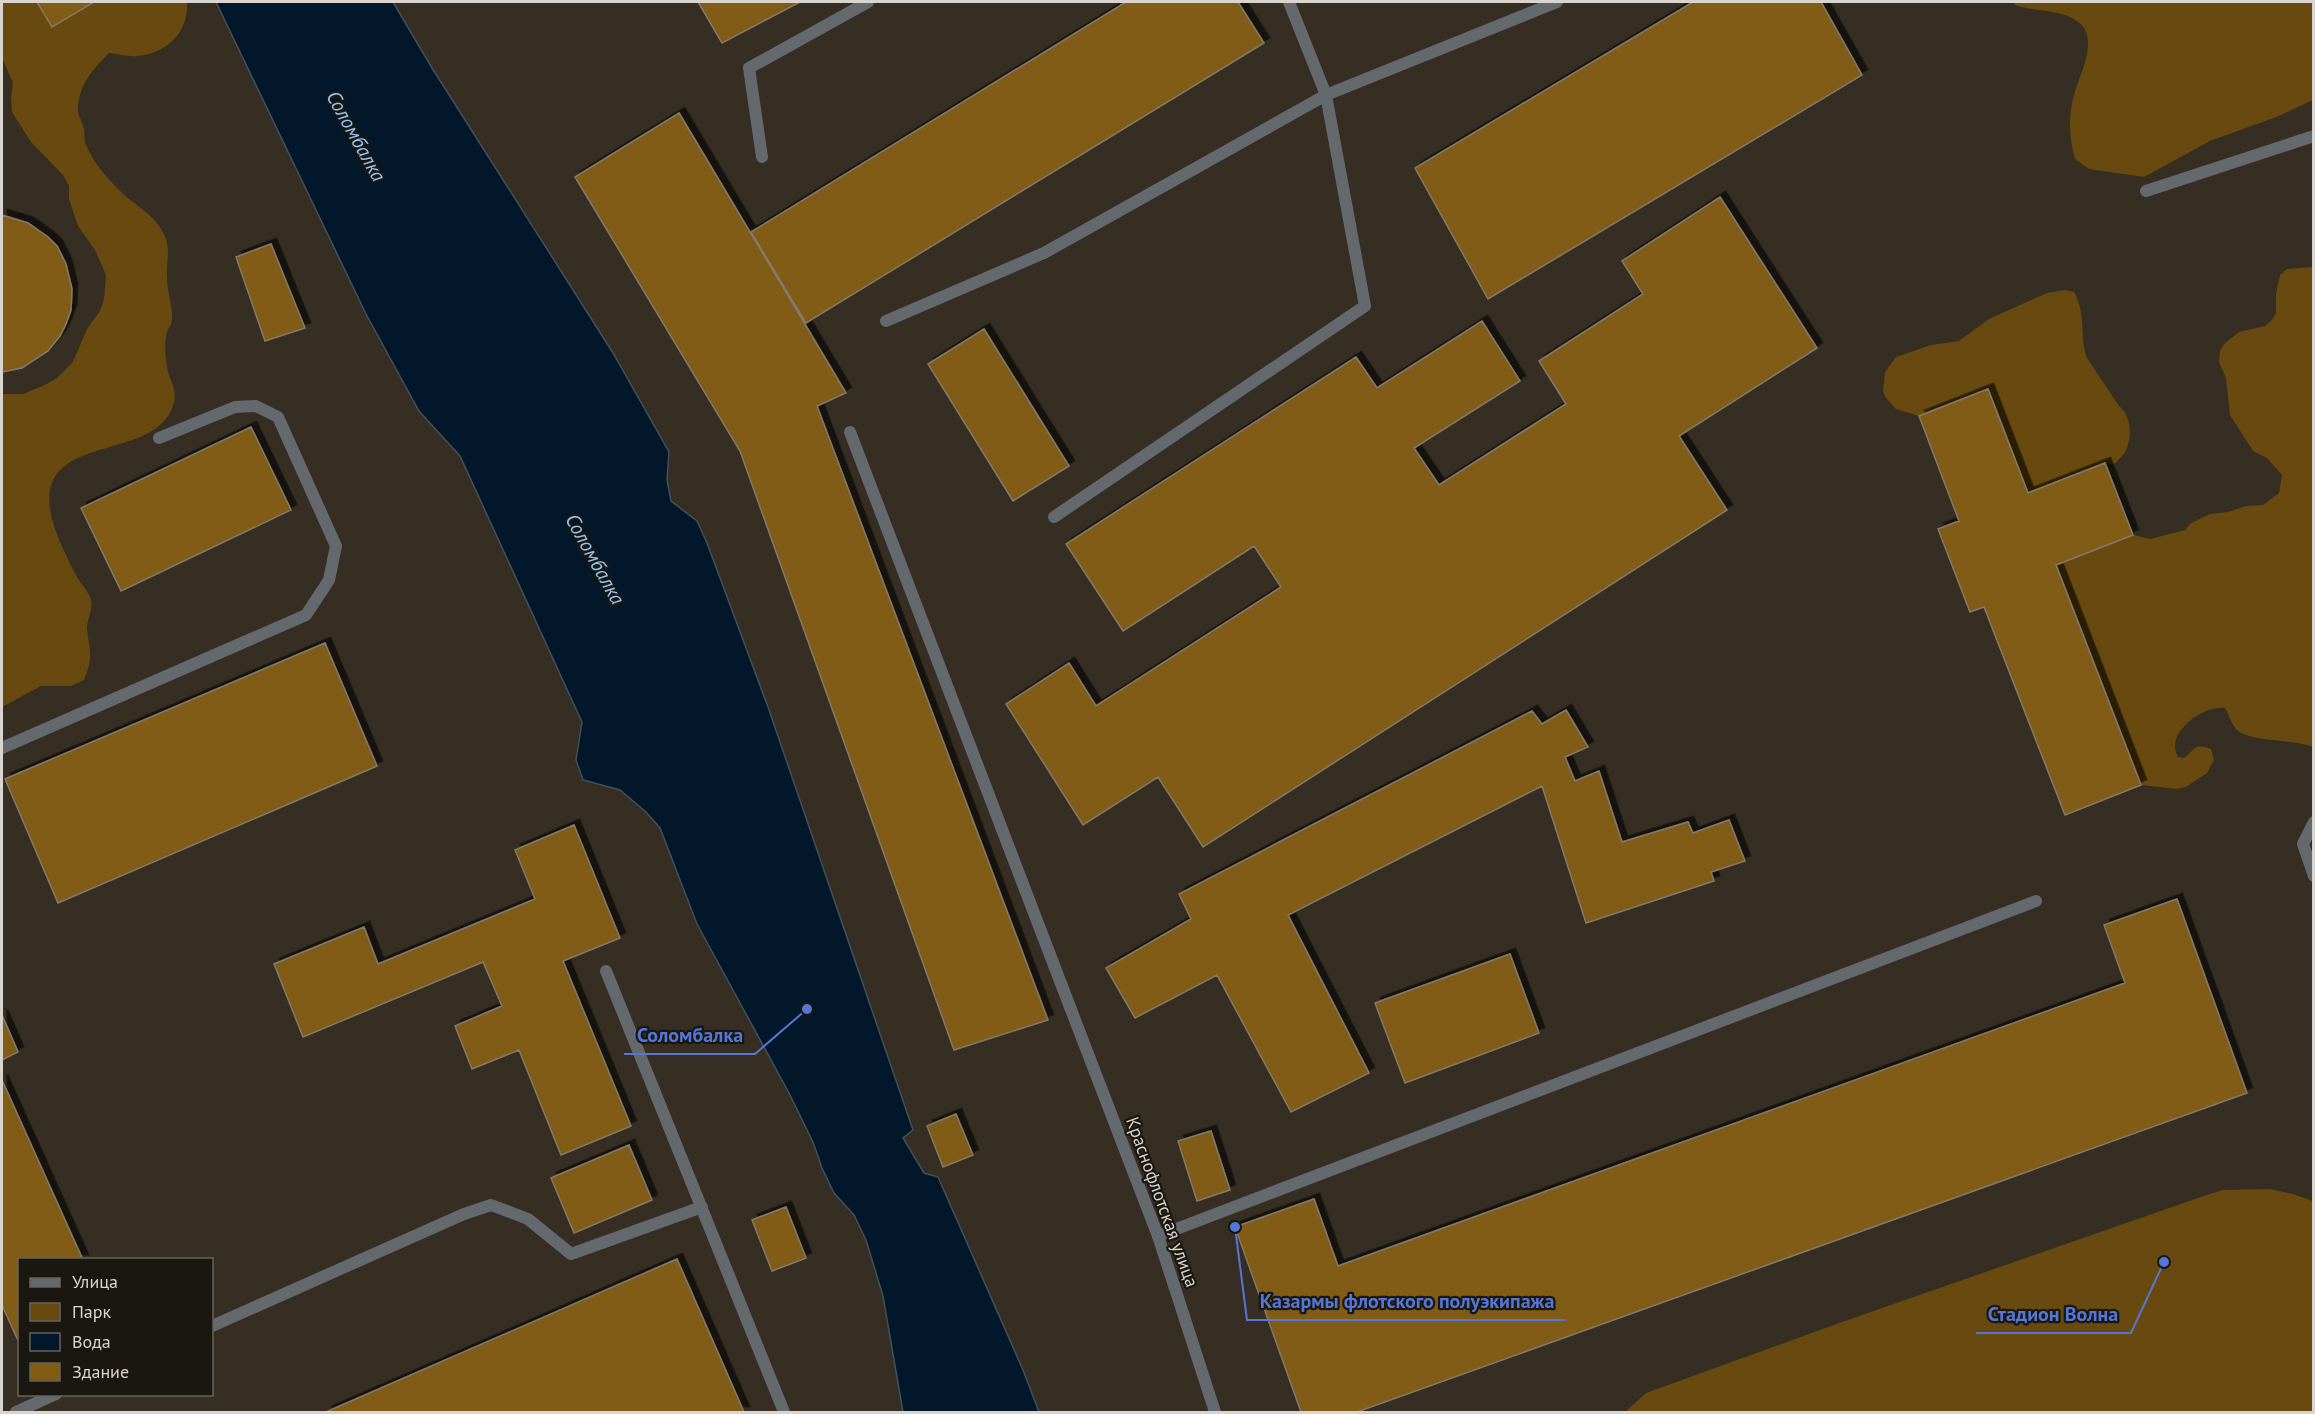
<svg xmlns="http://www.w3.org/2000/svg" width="2315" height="1414" font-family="'PT Sans',sans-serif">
	<defs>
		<filter id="shadow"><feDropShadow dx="5.5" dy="-5.5" stdDeviation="0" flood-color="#0009"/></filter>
	</defs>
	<rect width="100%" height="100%" fill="#362e22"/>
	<!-- green -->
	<path fill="#68490f" d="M2,2H187C189,32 167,53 138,56C129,57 118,54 109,53C93,69 77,87 78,112C79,118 83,123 84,129C85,133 84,138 85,142C92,163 113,185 129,199C142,209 156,218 164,234C171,247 166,264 167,278C167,292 173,306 172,319C172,325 167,330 166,336C164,347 166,360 168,372C171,382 177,390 174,402C161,456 70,437 52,483C41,510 65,553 77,577C81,584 89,592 91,600C93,607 88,619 87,627C87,636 90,644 90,653C91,663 87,671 84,680L71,686H41L2,707V394H23L45,385L57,378L73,362L87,329L100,311L104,299L106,275L95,250L78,226L69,199V186L63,175L31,142L12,112L11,98L13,83L2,58Z
		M2014,2H2313V100L2279,116L2210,141L2144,177L2089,169L2075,159C2069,139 2068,116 2074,95C2079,75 2101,37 2077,21C2060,9 2034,12 2015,5Z
		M2313,267V747C2296,739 2246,742 2236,729C2231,723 2229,714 2225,708C2203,705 2164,733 2178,757L2184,758C2196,749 2193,743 2211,749L2214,760L2207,773L2186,787L2177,789L2141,785L2056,565L2133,535L2150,539L2185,530L2191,523L2210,514L2228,512L2246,506L2263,505L2279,493L2282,475L2267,458L2253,451L2230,415L2226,378L2219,362L2220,351L2224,344L2239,332L2265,326L2272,320L2276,313V294L2280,275L2287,269Z
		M2065,290L2074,292C2087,315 2079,336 2087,358L2119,406C2131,416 2132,434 2127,448C2125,455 2119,459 2114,464L2105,463L2028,493L1988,389L1919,416L1896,409L1886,398L1883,391L1885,372L1896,357L1931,345L1959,341L1989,319L2047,293Z
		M2270,1189L2293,1194L2313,1201V1412H1625L1646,1393L1842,1322L2198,1198L2222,1190Z"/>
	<!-- water -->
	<path fill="#03172b" stroke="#43505c" stroke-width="1.5" d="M216,2H393L432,68L613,353L669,452L667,480L671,501L697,521L707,543L768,707L913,1130L903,1138L924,1173L938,1177L1023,1370L1039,1412H903L883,1296L866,1240L854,1215L834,1193L822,1168L813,1142L789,1093L697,924L660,828L646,812L620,790L583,780L576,760L582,722L460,456L419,411L366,314Z"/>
	<!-- building -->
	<path fill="#815b12" stroke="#837a6c" stroke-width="1.5" filter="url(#shadow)" d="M37,2H94L52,27Z
		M698,2H800L722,43Z
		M1126,2H1238L1264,43L806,323L751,232Z
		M1693,2H1821L1862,75L1488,299L1415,168Z
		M679,113L846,393L817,406L1048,1020L954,1050L740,451L575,177Z
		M1720,197L1817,348L1679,436L1727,510L1203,847L1158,777L1083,825L1006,704L1069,663L1096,706L1281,587L1254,546L1123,631L1066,544L1356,357L1377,388L1482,321L1520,381L1414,448L1439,485L1566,404L1539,361L1643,294L1622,261Z
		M2,215L28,223L48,237L57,246L66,264L72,289L71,310L66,324L60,336L48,351L22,368L2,372Z
		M271,244L305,328L265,341L236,257Z
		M984,329L1069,466L1013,501L928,364Z
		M1988,389L2028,493L2105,463L2133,535L2056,565L2141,785L2065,815L1984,607L1970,612L1938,529L1959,521L1919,416Z
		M251,427L291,510L121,591L81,508Z
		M325,643L377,766L58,903L5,779Z
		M1566,710L1588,747L1565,757L1575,781L1599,771L1622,842L1688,822L1693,833L1729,820L1745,861L1711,872L1714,881L1586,923L1542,786L1288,915L1369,1073L1291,1112L1217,975L1135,1018L1106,968L1191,919L1179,894L1532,711L1542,724Z
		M574,825L620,938L563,961L631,1126L561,1155L519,1050L472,1069L455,1026L502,1006L483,962L303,1037L274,964L364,927L378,964L535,899L515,850Z
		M2177,899L2247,1093L1357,1412H1301L1235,1227L1314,1199L1338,1266L2125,983L2104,925Z
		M1510,954L1539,1033L1405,1083L1375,1003Z
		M2,1015L18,1052L2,1060Z
		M2,1080L83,1260H20V1345L2,1305Z
		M956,1114L973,1155L943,1167L927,1126Z
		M1211,1131L1230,1190L1197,1201L1178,1141Z
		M629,1145L652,1200L574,1233L551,1178Z
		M786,1207L806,1258L772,1271L752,1220Z
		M677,1259L744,1412H326Z"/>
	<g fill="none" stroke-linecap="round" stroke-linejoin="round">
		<!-- service -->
		<path stroke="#64696e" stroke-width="12" d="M762,157L749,68L868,2
			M2146,191L2314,136
			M886,321L1044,253L1326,95L1289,2
			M850,432L1070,1007
			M1054,517L1365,306L1326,95L1557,2
			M2,748L306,615L329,580L336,546L278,417L256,406L235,407L159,438
			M2314,822L2303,844L2314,876
			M606,971L784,1412
			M1158,1236L2036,901
			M212,1326L464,1214L491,1205L528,1219L571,1254L702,1207
			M16,1412L56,1394"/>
		<!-- minor -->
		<path stroke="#64696e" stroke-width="12" d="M1070,1007L1158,1236L1215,1412"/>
	</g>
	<g text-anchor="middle" stroke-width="4.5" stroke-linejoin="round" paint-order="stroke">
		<!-- street labels -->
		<g font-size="18" fill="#d9d4cd" stroke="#1a1711">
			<text transform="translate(1162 1202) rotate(70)" y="6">Краснофлотская улица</text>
		</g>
		<!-- water labels -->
		<g font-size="20" font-style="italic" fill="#92c4f8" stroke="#1a1711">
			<text transform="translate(356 136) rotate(61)" y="7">Соломбалка</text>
			<text transform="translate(595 559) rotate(61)" y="7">Соломбалка</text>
		</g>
	</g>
	<!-- callouts -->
	<path fill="none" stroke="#5576d5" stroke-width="2" d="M807 1009L755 1054H624M1235 1227L1247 1320H1566M2164 1262L2131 1333H1976"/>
	<g fill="#5576d5" stroke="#1a1711" stroke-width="2">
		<circle cx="807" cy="1009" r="6"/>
		<circle cx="1235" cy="1227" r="6"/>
		<circle cx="2164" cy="1262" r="6"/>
	</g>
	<g font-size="20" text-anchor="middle" font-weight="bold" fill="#5576d5" stroke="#1a1711" stroke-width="4.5" stroke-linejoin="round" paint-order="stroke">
		<text x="690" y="1042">Соломбалка</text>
		<text x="1407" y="1308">Казармы флотского полуэкипажа</text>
		<text x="2053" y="1321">Стадион Волна</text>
	</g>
	<!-- border -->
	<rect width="2315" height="1414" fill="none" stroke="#d9d4cd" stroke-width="6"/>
	<!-- legend -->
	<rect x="18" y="1258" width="195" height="138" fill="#1a1711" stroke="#66635c" stroke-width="1.5"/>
	<rect x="30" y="1278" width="30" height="9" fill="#64696e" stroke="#66635c" stroke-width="1.5"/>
	<text x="72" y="1288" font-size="18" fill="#d9d4cd">Улица</text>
	<rect x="30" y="1303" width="30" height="18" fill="#68490f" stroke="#66635c" stroke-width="1.5"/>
	<text x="72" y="1318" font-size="18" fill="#d9d4cd">Парк</text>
	<rect x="30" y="1333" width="30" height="18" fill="#03172b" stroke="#66635c" stroke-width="1.5"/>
	<text x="72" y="1348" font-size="18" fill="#d9d4cd">Вода</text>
	<rect x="30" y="1363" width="30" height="18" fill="#815b12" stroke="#66635c" stroke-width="1.5"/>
	<text x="72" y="1378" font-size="18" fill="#d9d4cd">Здание</text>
</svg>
